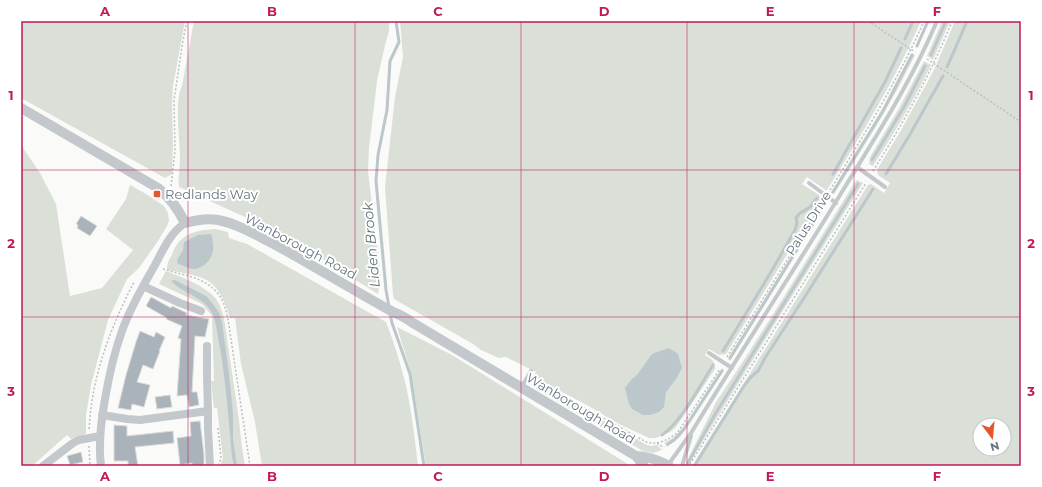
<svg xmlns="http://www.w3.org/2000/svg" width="1042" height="487" font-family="Montserrat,sans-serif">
	<rect width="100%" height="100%" fill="#fafaf8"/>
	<!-- green -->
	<path fill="#dadfd7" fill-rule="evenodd" d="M21,21H185L173,86L172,105L173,146L172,174L165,178L21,98Z
		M194,21H389V31L385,45L377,81L369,148L368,171L381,279L378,294L296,243L258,223L179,187C178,177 180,168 180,158C180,139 174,101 182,86Z
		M400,21H921C895,80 861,135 827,190H825L824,189L807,177L802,184L819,195L821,199L726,354L719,355L709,349L705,355C711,359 716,361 715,369L676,427L670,432L661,436L655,438H649L619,424L585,404L533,377L536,372L506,357L499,358L481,350L473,344L394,299L393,295L385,187L395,97L403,57Z
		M942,21H950L933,60L927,56Z
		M955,21H1021V466H692L868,185L871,184L884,193L890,183L878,175L877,171L878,168L900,132L934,70ZM980,425H1004V449H980Z
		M912,53L915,55L897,90L873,131L834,194L831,193L885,104Z
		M924,61L931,65C914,100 894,133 873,166L869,164L870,157L898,110Z
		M21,145L40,173L56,204L70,296L102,288L133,250L106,229L126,199L130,185L146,194L164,206L168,213L169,221L167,226L158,241L139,268L127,279L108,320L91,385L86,415V434L71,439L67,435L32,466H21Z
		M857,180L863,183L779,317L688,465L686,463L716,402L742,363L780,303L855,182Z
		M825,202L827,204L730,361L728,359Z
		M215,229L228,232L229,238L247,244L386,322C394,343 401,364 406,386C412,413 415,440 418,466H262L255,422L241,364L235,318H230C225,303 219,284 202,278C191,274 179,272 167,270C167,263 169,260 172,255C173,252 174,249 176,246C185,232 200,230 215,229Z
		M166,271C183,278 208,286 218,302C221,307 222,312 224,318L239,420L242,448L245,466H220L223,458L217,408H214L211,381H214L212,316L203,305L198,302L159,284Z
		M397,327L452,355L631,466H426L411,373Z
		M722,368L724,370L686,429L680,437L667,447L664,443L673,438L684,427Z
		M532,380L647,445L651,446L657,445L662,450L653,453L643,451L577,413L537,389L534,386Z"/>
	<!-- water -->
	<path fill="#bbc7cb" d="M211,234C212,237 213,241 213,244C215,255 206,269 193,269C189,269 183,265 178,264L177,260L183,250L184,242L198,235Z
		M175,280L206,296L213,304L219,313L222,322L229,374L233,413V440L237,466H234L232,457C229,421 226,384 220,348C217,335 217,317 208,307C198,295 181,292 171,281Z
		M669,348L678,354L682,368L676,379L666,392L664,407L659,412L650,415H643L632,409L629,404L625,388L631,380L637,375L652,354Z"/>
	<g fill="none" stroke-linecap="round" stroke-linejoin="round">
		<!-- stream -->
		<path stroke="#bbc7cb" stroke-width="3" d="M905,39L913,21
			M917,46L928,21
			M931,55L946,21
			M947,67L955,49L967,21
			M872,160L904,107L925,66
			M833,174L886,80L901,48
			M886,174L909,136L943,76
			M833,192L882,113L912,55
			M389,307L386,290L376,181L378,155L387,110L390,61L399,42L396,21
			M390,313L392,323L410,374L424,466
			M723,351L771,272L795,230L797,223L796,218L799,214L810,207L817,198
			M730,358L825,204
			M662,435C680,424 701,384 713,365
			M668,444L674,440L684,429L722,371
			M688,463L714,416L858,184
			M695,465L744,386L751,377L758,371L765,358L804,298L873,189"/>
	</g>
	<!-- building -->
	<path fill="#aab3b9" stroke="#dcdcda" d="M81,216L97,226L90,236L77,228L78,225L76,224Z
		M151,297L171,308L172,306L187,313L186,315L209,319L205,337L195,336L192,392H197L199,405L189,407L187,395L177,396L181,339L178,338L182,326L166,319L167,318L146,306Z
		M140,331L154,337L156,332L165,337L159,351H160L153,369L143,365L137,382L150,385L144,407L132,404L131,410L118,408L126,375L136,342Z
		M170,395L172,407L157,409L155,397Z
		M200,421L204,455V466H192V463L180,465L177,438L191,436L190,422Z
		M114,425L127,426V436L173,431L174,443L135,447L138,466H128V461H114Z
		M81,452L83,462L70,465L67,456Z"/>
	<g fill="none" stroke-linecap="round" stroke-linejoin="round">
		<!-- path -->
		<path stroke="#bbbfc2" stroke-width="1.5" stroke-dasharray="2 2" stroke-linecap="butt" d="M868,21L915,52
			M927,59L1021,122
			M873,171C903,123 931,74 952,21
			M171,186L175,151L174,100L183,40L187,21
			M830,190C864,135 898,80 924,21
			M163,269C186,276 212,278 223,302C226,310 228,318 229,326L250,466
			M727,357L823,202
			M534,379L648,443H657L664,448
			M218,428L221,458L219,464
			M89,429C90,417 91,406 93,395C100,356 115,319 133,284L134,283
			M657,443C665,441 671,438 678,432L720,369
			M89,446L90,466
			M690,464L866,183"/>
		<!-- service -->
		<path stroke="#c3c8cc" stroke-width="4" d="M857,167L885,187
			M809,183L836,203
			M709,353L732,368
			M521,388L531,371
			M668,465L691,433C742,349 797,266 848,182C880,130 913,78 937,21
			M682,466L691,436"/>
		<!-- minor -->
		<path stroke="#c3c8cc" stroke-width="8" d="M143,286L180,303L201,311
			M207,346V378L208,411
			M102,415L127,419L140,420L208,411V429L210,466
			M43,466L73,443L79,440L100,436
			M101,466C98,443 101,421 105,399C109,376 114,353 122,331C130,308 143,286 155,265C163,250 170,233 185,223"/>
		<!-- tertiary -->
		<path stroke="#c3c8cc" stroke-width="10" d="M21,108L158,188C171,198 178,209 185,223C196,220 207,218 218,220C238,224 256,235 274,244C314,266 353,290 393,312C401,315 406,318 413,323L636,456L644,466
			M636,456C648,456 658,460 669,466"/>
	</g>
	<!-- grid -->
	<path fill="none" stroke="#c2185b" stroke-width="1" stroke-opacity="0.55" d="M188,21V466M355,21V466M521,21V466M687,21V466M854,21V466M21,170H1021M21,317H1021"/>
	<!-- markers -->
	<rect fill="#e4572e" stroke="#fff" stroke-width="1.5" x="153" y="190" width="8" height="8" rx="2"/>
	<g text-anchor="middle" stroke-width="4" stroke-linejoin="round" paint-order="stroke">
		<!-- poi labels -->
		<g font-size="13" fill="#657683" stroke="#fff" text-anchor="start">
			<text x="165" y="199">Redlands Way</text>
		</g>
		<!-- street labels -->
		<g font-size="13" fill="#657683" stroke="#fff">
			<text transform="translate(808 223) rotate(-58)" y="5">Palus Drive</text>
			<text transform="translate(301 246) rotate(28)" y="5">Wanborough Road</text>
			<text transform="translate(581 408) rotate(31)" y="5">Wanborough Road</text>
		</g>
		<!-- water labels -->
		<g font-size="14" font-style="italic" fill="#60757c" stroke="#fff">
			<text transform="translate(371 245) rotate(-95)" y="5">Liden Brook</text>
		</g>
	</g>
	<!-- border -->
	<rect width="1042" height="487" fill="none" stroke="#ffffff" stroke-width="44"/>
	<!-- north arrow -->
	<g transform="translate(992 437) rotate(164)"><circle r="19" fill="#ffffff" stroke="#c1c8cd"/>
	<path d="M0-3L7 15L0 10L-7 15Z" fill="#e4572e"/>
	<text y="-6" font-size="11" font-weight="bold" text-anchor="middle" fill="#657683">N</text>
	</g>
	<rect x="22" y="22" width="998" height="443" fill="none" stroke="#c2185b" stroke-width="1.5"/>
	<g font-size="13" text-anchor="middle" font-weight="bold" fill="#c2185b">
		<text x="105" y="16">A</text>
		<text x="272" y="16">B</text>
		<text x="438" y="16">C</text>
		<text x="604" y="16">D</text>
		<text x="770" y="16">E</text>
		<text x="937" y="16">F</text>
		<text x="11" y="100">1</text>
		<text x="1031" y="100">1</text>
		<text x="11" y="248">2</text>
		<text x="1031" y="248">2</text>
		<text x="11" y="396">3</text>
		<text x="1031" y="396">3</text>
		<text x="105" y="481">A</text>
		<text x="272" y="481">B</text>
		<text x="438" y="481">C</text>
		<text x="604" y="481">D</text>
		<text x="770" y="481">E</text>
		<text x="937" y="481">F</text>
	</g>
</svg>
